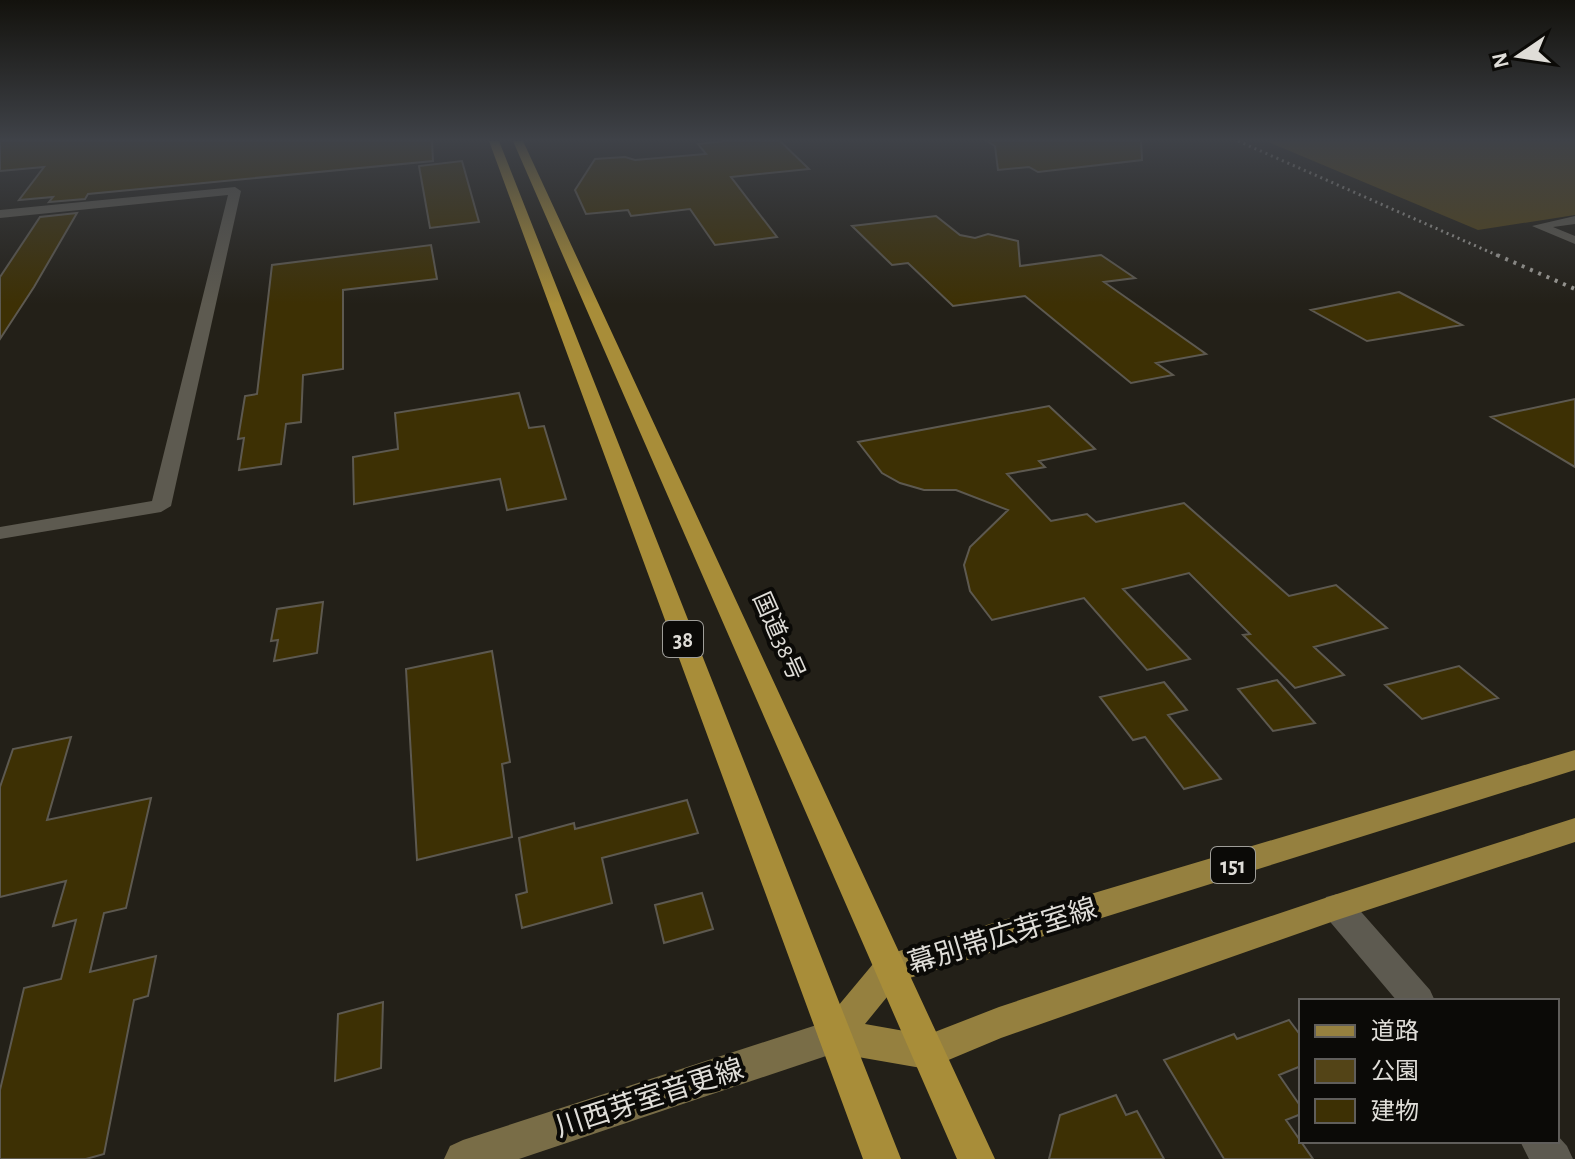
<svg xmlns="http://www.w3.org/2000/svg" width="1575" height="1159" font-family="'Alegreya Sans','Noto Sans JP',sans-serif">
	<rect width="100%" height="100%" fill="#232018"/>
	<!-- green -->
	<path fill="#534417" d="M1266,141H1575V215L1478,230Z"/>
	<!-- building -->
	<path fill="#3d3004" stroke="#5d5950" stroke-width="2" d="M0,141H432L433,161L88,194L85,199L49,202L53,197L19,200L44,167L0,171Z
		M725,141H780L809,169L731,177L777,237L715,245L690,209L631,216L628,210L586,214L575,190L595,159L625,157L635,160L706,154L698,144Z
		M987,141H1141L1142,160L1038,172L1029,167L998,170L995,146Z
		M462,161L479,222L430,228L419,166Z
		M77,213L34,287L0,339V277L40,217Z
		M936,216L960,235L975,238L988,234L1018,241L1020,266L1101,255L1135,278L1104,282L1206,354L1156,363L1173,375L1131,383L1025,296L953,306L908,263L892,265L852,226Z
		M431,245L437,279L343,290V369L303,375L301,422L286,424L281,464L239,470L244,438L238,439L245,396L257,394L272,265Z
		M1399,292L1462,325L1367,341L1311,310Z
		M519,393L529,428L544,426L566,499L507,510L500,479L354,504L353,457L398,449L395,413Z
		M1575,399V467L1491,417Z
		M1049,406L1095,449L1039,461L1045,467L1007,474L1051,521L1087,514L1096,522L1184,503L1289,596L1336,585L1387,628L1314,647L1344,675L1295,688L1243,635L1250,634L1189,573L1123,589L1190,659L1147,670L1084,598L992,620L970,591L964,565L970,547L1008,510L956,490H924L900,483L882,473L858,442Z
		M323,602L317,653L274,661L278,640L271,641L277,609Z
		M492,651L510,762L502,764L512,837L417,860L406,669Z
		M1459,666L1498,698L1422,719L1385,685Z
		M1277,680L1315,723L1273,731L1238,689Z
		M1164,682L1187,710L1168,715L1221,779L1184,789L1145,737L1133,740L1100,697Z
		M71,737L47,820L151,798L126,908L104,913L90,972L156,956L148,996L134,1000L104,1154L86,1159H0V1090L24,988L61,979L76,920L53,926L66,881L0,897V787L13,749Z
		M687,800L698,833L602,858L612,903L522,928L516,895L527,892L519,838L574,823L575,829Z
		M702,893L713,929L664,943L655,905Z
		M383,1002L381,1068L335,1081L338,1014Z
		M1289,1020L1301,1036V1066L1279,1075L1301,1107V1114L1286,1120L1313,1159H1224L1164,1060L1234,1034L1237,1039Z
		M1116,1095L1126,1115L1137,1111L1164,1159H1049L1060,1115Z"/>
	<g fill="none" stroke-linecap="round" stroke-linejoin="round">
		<!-- minor -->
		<path fill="#5d5a50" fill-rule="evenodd" d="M235,187L241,191L171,506L161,512L0,539V527L152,501L228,195L0,218V210Z
			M1575,216V224L1553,227L1575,236V244L1532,226Z
			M1337,894L1348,897L1430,990L1435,1001H1397L1326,917L1322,907L1326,897Z
			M1557,1135L1567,1146L1573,1159H1529L1520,1141H1557Z"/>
		<!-- secondary -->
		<path fill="#796d47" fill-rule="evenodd" d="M835,1019L847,1024L852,1036L847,1048L835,1053L519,1159H444L450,1146L463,1140Z"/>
		<!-- primary -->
		<path fill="#95803f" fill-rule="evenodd" d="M1575,750V770L900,981L865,1024L927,1035L999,1007L1337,894L1575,818V842L1337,920L1001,1038L927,1069L835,1053L823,1048L818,1036L823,1024L878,958L889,954Z"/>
		<!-- trunk -->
		<path fill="#a88d39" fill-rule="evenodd" d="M489,141H499L901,1159H863Z
			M513,141H523L995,1159H957Z"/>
		<!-- rail-far1 -->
		<path stroke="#9f9d97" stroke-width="3" stroke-dasharray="2 4" stroke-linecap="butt" d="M1238,141L1501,257"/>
		<!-- rail -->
		<path stroke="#9f9d97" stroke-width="4" stroke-dasharray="3 6" stroke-linecap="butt" d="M1497,255L1575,289"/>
	</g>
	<!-- sky -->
	<linearGradient id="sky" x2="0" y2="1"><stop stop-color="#13120d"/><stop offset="0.46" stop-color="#3f4248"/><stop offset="1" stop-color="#3f4248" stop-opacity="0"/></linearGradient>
	<rect width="1575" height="304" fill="url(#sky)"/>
	<g text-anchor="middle" stroke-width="8" stroke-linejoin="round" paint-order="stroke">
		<!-- shield labels -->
		<g fill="#0b0a07" stroke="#9f9e99" stroke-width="2">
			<rect x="663" y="621" width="40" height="36" rx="6"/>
			<rect x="1211" y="847" width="44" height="36" rx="6"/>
		</g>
		<g font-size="22" font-weight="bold" fill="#dfddd8">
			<text x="683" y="647">38</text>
			<text x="1233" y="873">151</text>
		</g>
		<!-- street labels -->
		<g font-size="24" fill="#dfddd8" stroke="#0b0a07">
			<text transform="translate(779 636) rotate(66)" y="8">国道38号</text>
		</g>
		<!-- near-street labels -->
		<g font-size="28" fill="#dfddd8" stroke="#0b0a07">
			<text transform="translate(1002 935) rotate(-17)" y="10">幕別帯広芽室線</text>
			<text transform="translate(649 1097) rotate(-18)" y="10">川西芽室音更線</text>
		</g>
	</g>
	<!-- legend -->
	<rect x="1299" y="999" width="260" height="144" fill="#0b0a07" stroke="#605e5b" stroke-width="2"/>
	<rect x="1315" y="1025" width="40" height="12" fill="#95803f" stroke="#605e5b" stroke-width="2"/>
	<text x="1371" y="1039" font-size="24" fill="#dfddd8">道路</text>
	<rect x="1315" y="1059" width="40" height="24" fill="#534417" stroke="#605e5b" stroke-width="2"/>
	<text x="1371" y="1079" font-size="24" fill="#dfddd8">公園</text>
	<rect x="1315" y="1099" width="40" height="24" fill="#3d3004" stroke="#605e5b" stroke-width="2"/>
	<text x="1371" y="1119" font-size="24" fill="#dfddd8">建物</text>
	<!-- north arrow -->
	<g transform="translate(1519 56) rotate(257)" stroke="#0b0a07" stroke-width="6" paint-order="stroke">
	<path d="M0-6L14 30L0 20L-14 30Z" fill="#dfddd8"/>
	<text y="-12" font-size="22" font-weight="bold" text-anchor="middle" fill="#dfddd8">N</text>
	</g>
</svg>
